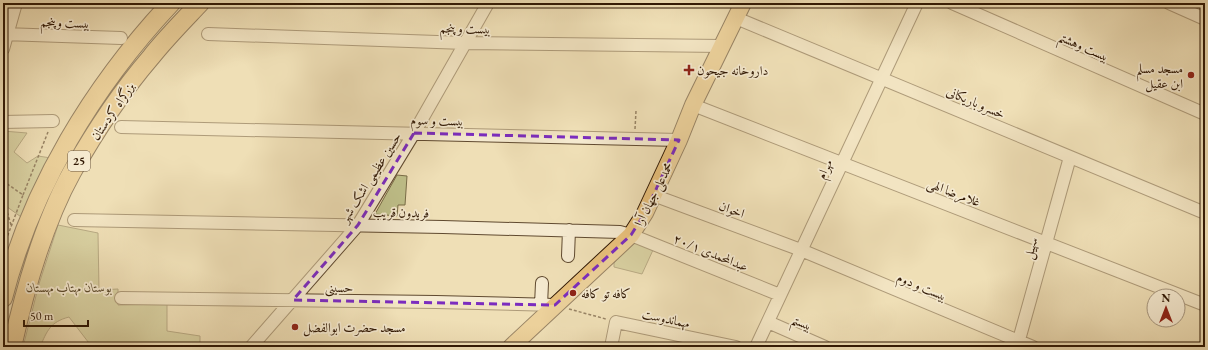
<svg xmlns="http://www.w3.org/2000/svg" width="1208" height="350" font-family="'EB Garamond',Amiri,serif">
	<rect width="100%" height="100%" fill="#efdfb6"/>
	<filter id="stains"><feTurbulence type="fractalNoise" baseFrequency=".005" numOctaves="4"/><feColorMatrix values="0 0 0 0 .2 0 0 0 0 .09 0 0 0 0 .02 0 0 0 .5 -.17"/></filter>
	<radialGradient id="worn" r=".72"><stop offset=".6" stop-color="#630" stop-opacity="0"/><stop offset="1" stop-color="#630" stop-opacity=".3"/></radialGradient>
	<!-- green -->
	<path fill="#bfc08a" stroke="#786c47" d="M3,131L27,133L14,152L27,163L38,156L51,158L24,219L3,204Z
		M397,175L407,176L405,205H398L397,216L375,214Z
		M58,225L98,233L99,290L118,289V305L167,304V331L200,336V347H92L69,317C50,322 47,331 40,347H23L39,284Z
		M634,241L653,250L642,274L614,267V263Z"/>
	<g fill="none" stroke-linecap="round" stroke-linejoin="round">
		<defs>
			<path id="minor" d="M952,3L1205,114
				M1169,3L1205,19
				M3,15L6,3
				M736,18L1205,213
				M3,34L121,38
				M208,34L465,43L722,46
				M3,49L16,3
				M693,105L1205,305
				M3,122L53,121
				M121,127L679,140
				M653,195L801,250L1033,347
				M74,220L443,227L620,232L631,235L780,295
				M568,256L569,230
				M121,298L436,302L555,305
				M541,305L542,283
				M768,322L825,347
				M251,347L358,225L414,133L488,3
				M611,347L616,322L736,347
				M756,347L917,3
				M1017,347L1070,157"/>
			<path id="major" d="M511,347L631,235L645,213L679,140L693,105L743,3"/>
			<path id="highway" d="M3,298C31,188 94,85 171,3
				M12,347C25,289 43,224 72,172C94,133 121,92 151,57C166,38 183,21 200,3"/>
		</defs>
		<!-- minor casing -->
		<use href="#minor" stroke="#604a30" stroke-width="14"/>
		<!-- major casing -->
		<use href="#major" stroke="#301804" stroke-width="18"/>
		<!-- highway casing -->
		<use href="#highway" stroke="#301804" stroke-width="20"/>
		<!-- path -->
		<path stroke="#301804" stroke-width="1.5" stroke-dasharray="3 2" stroke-linecap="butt" d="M635,129L636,111
			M3,181L23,195L3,248
			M23,195L48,132
			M3,198L11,225
			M569,309L606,319"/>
		<!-- minor -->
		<use href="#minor" stroke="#f5ead0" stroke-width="12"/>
		<!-- major -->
		<use href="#major" stroke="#e8c07b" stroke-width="16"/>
		<!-- highway -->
		<use href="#highway" stroke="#e8c07b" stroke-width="18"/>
	</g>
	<!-- marked area -->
	<path d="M0 0H1208V350H0ZM414,133L679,140L645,213L631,235L555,305L293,300L358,225Z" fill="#efdfb6" fill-opacity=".55" fill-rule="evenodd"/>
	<path fill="none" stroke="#7b2cbf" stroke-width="3" stroke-dasharray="8 5" stroke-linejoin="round" d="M414,133L679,140L645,213L631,235L555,305L293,300L358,225Z"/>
	<!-- markers -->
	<g fill="#8f2418" stroke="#f5ead0" stroke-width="1.5">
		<path d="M687 64h4v4h4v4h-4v4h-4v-4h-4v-4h4z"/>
		<circle cx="1191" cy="75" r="4"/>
		<circle cx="573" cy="293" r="4"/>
		<circle cx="295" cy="327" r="4"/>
	</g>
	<g text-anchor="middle" stroke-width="3.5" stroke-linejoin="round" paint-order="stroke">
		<!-- shield labels -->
		<rect fill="#f5ead0" stroke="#6b5741" stroke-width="1" x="68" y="151" width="22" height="20" rx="3"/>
		<g font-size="12" font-weight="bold" fill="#301804">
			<text x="79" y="165">25</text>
		</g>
		<!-- street labels -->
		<g font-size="13" fill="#301804" stroke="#f5ead0">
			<text transform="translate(65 22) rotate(2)" y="5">بیست وپنجم</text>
			<text transform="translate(465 28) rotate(1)" y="5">بیست و پنجم</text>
			<text transform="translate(1084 46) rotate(24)" y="5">بیست وهشتم</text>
			<text transform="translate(976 102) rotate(23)" y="5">خسرو باریکانی</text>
			<text transform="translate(112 111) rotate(-56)" y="5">بزرگراه کردستان</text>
			<text transform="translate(437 120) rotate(1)" y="5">بیست و سوم</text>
			<text transform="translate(824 169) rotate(-65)" y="5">مهرام</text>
			<text transform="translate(370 177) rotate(-58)" y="5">حسین عظیمی اشک شهر</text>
			<text transform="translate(954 192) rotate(21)" y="5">غلامرضا الهی</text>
			<text transform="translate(653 194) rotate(-63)" y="5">محمدعلی جهان آرا</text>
			<text transform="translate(732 209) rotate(21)" y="5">اخوان</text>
			<text transform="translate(401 212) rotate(1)" y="5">فریدون قریب</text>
			<text transform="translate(1030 248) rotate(-75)" y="5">سهیل</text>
			<text transform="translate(711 252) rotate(22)" y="5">عبدالمحمدی ۲۰/۱</text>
			<text transform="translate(922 286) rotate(23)" y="5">بیست و دوم</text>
			<text transform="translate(339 287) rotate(1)" y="5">حسینی</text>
			<text transform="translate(666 318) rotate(12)" y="5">مهماندوست</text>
			<text transform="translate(802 322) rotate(23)" y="5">بیستم</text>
		</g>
		<!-- poi labels -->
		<g font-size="13" fill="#301804" stroke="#f5ead0" text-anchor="start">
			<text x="1183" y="73" text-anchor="end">مسجد مسلم<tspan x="1183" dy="15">ابن عقیل</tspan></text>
			<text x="697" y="75">داروخانه جیحون</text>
			<text x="581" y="298">کافه تو کافه</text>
			<text x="303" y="332">مسجد حضرت ابوالفضل</text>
		</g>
		<!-- park labels -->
		<g font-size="13" font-style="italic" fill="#5b4a2c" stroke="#f5ead0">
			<text x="69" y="292">بوستان مهتاب مهستان</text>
		</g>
	</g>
	<!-- margin -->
	<rect width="1208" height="350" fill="none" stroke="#efdfb6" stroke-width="16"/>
	<rect x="4" y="4" width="1200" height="342" fill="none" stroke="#301804" stroke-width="2"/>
	<rect x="8" y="8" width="1192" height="334" fill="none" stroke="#301804"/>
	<!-- north arrow -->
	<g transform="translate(1166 308)"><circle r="19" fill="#f5ead0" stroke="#a6967e"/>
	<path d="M0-3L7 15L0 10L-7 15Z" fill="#8f2418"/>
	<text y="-6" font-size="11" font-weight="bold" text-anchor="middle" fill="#301804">N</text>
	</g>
	<!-- scale -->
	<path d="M24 320v6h64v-6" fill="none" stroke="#301804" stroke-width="2"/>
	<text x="30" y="320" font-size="12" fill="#301804" stroke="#f5ead0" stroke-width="3" paint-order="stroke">50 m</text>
	<rect width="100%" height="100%" filter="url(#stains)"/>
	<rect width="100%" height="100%" fill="url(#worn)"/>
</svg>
